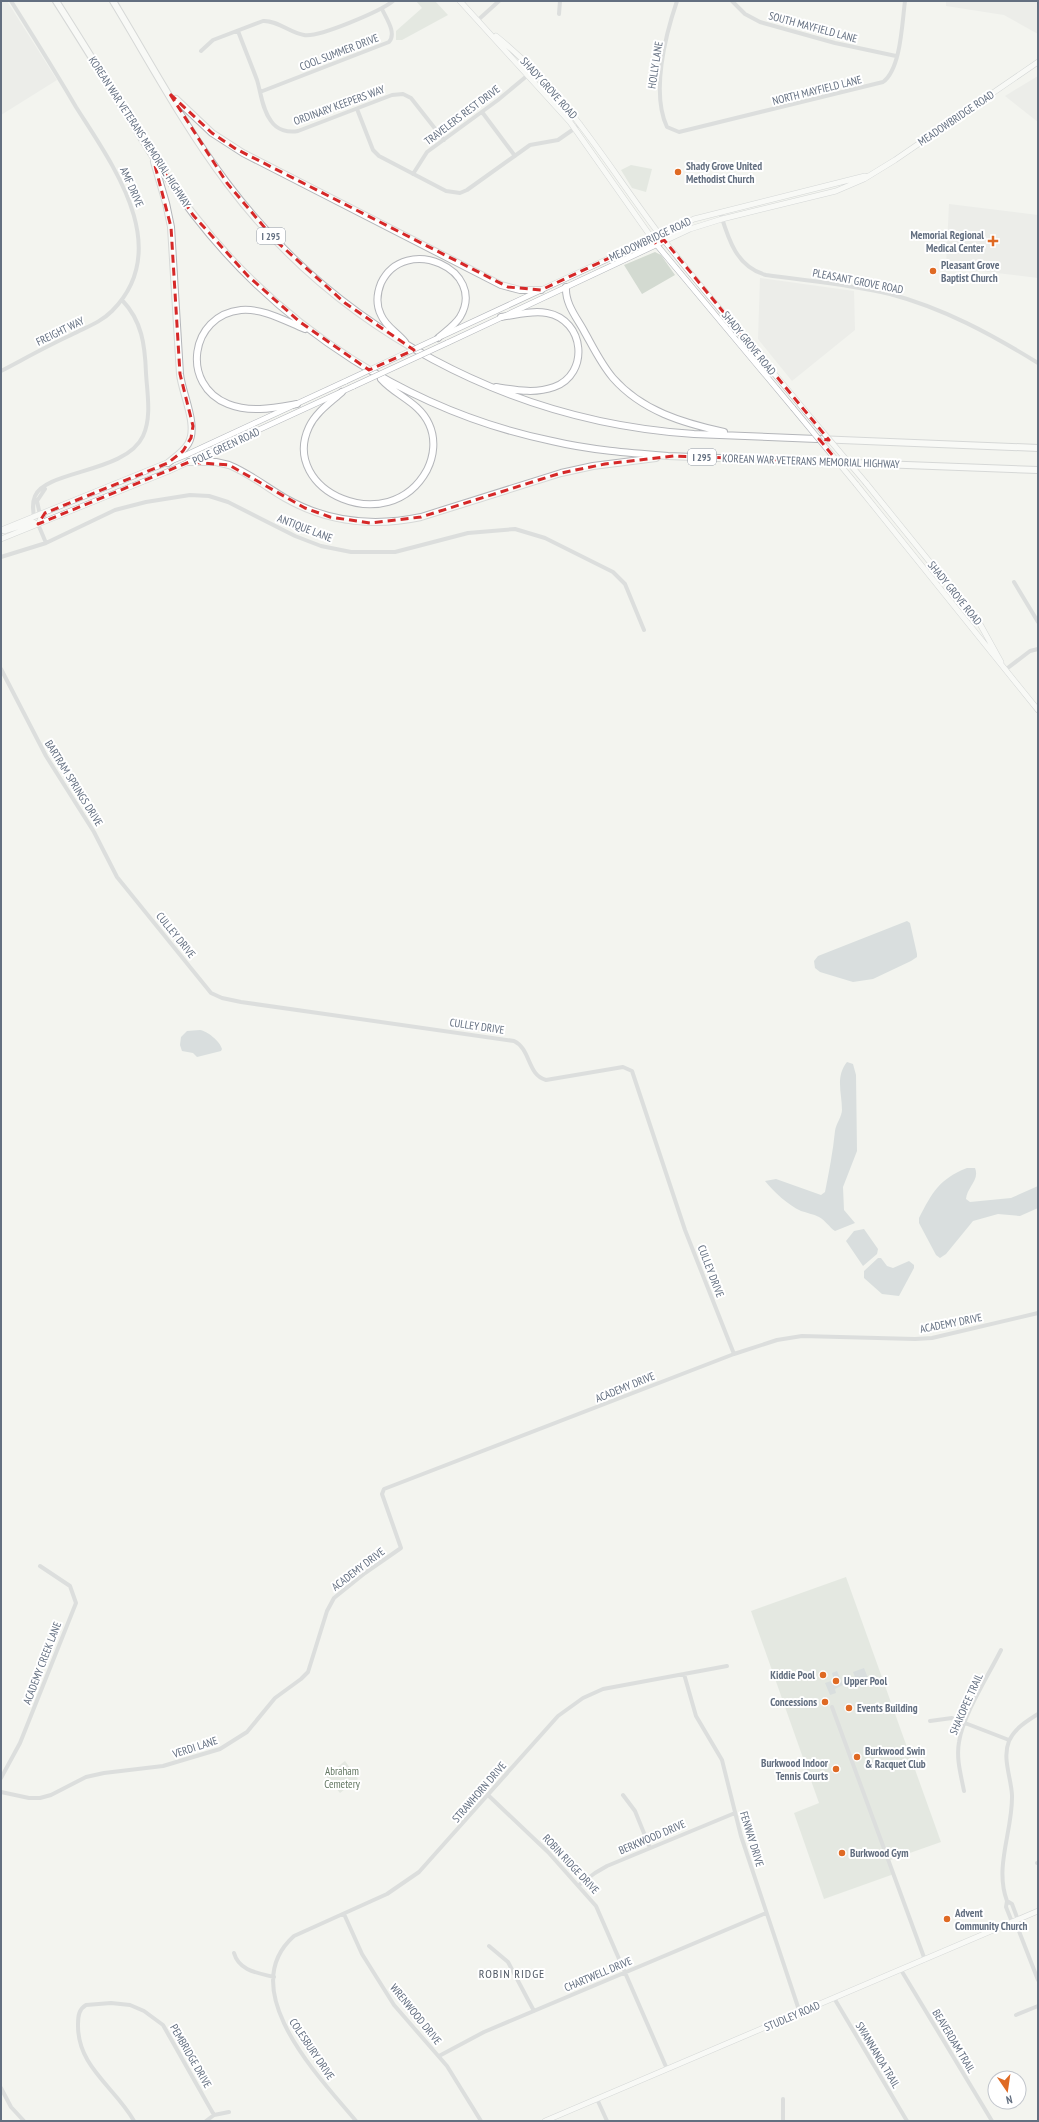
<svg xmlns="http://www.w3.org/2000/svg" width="1039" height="2122" font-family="'PT Sans Narrow',sans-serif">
	<rect width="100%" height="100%" fill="#f3f4ef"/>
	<!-- built -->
	<path fill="#e4e4e3" d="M1,1H7L57,80L1,115Z
		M946,1H1038V34L1004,15L946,6Z
		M1038,76V122L1005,96Z
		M949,204L1038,215V278L946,267Z
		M760,278L854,291L855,330L792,381L758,339Z"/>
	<!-- green -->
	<path fill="#d3dad1" d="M416,1H435L448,15L402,40H396V31L422,8Z
		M631,165L652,169L646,192L632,188L621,170Z
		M655,252L661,255L675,275L642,294L624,265Z
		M846,1577L941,1842L890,1860L894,1874L824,1899L794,1813L819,1803L751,1611Z
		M345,1761L358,1779L340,1793L326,1776Z"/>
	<!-- water -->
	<path fill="#bac4ca" d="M907,921L910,923L917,954V957L911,961L873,979L853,982L820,972L815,968L814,961L818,956Z
		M200,1030C207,1031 220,1041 222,1049L221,1051L197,1057L193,1053L182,1051L180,1045L181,1037L187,1031Z
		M847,1062L853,1064L856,1075L857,1151L843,1187L844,1210L855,1223L835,1231C829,1227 826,1221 819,1217C813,1214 807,1213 801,1211C788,1205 774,1192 765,1181L776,1179L821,1195L825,1192C829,1172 833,1151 835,1131C836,1124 842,1116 842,1110C842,1093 835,1077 847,1062Z
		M967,1168H975C980,1180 967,1187 966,1199L970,1202L1011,1198L1038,1186V1208L1020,1216L998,1214L973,1221L946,1254L940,1258L936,1255L919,1223V1218C932,1193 939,1179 967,1168Z
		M864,1229L878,1249L877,1254L863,1266L846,1241L854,1231Z
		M878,1258H881L887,1266L893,1268L909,1261L914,1265V1268L899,1296L882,1294L864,1278V1271Z
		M864,1668L870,1683L859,1687L853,1672Z
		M837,1671L843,1685L835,1689L836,1693L830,1695L825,1683L834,1680L832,1673Z"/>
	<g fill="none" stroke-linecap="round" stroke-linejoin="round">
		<defs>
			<path id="major" d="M460,1L570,122L656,244L793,408
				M496,36C567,93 606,164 660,235C707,296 758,353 806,412
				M442,336L694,219L865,176
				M447,343L690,229L722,219L836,191L864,179L895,160L1038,62
				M866,483L980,624L1001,662
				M856,484L1038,710
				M1,530L186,455L346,381
				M4,531L33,522L38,524L44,513
				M1,539L169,471L354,386
				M545,2121L1038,1911"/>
			<path id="highway" d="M56,1C81,40 105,79 129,118C149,151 170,184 194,215C282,329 411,412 552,441C590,450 629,453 668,456L1038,470
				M113,1C150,62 184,126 227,183C338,331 510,422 694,434L1038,448
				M176,99L212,133L243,153L501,285L520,290H541
				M154,162L166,203L171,227L180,374C182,394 199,426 188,444C183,452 175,457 168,463
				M566,287C565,304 577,318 584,331C593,347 601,364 613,378C642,411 683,423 724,432
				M405,342C397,332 386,327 381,315C376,305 377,293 381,283C405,233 488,270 460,317C455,325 446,331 438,338
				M496,387C515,390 535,394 554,387C590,374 585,320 547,313C532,310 516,315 501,317
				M342,392C331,402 316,412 309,427C279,491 389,540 427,470C434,456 436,439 429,424C419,402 396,396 381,379
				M297,404C274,408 250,413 228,404C180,385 190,315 241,310C263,308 285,321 305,329
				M189,462H216L229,465C249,473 266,487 285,498C327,522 374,527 421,517L561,473L593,466L656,458"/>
		</defs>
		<!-- major casing -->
		<use href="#major" stroke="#b2b5ba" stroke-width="6"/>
		<!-- highway casing -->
		<use href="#highway" stroke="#b4b6ba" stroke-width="8"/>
		<!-- minor -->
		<path stroke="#c1c4c8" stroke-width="4" d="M677,1C665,36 651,93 667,127L679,132L883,82C901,69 902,23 905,1
			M732,1L745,14L760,22L835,43L896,56
			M559,14L560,1
			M478,20L499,1
			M238,31C244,47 251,64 257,80C261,93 262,109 271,121C277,130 288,133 298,131L392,95L403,94L411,98L444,140
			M201,51L213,40L263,21C277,20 290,33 304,35C318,38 381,11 393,1
			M260,92L389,42C397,33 386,18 382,9
			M357,109L373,150L379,156L446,191L460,193L467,190L530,145L558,140L581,124
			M482,112L515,156
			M413,174L427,152L498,100L528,75
			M720,212C728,238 736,267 766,275C808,281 849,284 890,294C943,308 991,334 1038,363
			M1,371C24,359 47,346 71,335C86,327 100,323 112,311C175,248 112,164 76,107C55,71 33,36 11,1
			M40,515L37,501L45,489
			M34,517C33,510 32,503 35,496C46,470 126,473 143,436C152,417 147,392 146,373C145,345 142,321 122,300
			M38,524L46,543
			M1,557L46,543L115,510L146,502L190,495L209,496L228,502L295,536L321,546L351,552H395L468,533L515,529L545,538L613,572L625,584L644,630
			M1014,582L1038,622
			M1,669L46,756L94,832L117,877L211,993L222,998L241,1002L514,1041C531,1049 527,1075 546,1080L623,1067L632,1071L685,1230L734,1354
			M1005,670L1030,651L1038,649
			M684,1674L696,1716L722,1760L741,1836L800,2013
			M832,1707L925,1960
			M930,1721L952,1718L1009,1740
			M1,1778L20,1743L76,1603L70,1586L40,1566
			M964,1791C961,1775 956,1759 959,1742C963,1715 988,1676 1001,1650
			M1,1792L29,1798H40L51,1795L86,1777L104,1773L163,1766L220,1749L247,1732L275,1698L301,1679L308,1672L327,1611L334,1598L365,1573L401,1548L382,1494L384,1489L734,1354L777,1340L802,1336L915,1339L932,1338L1038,1313
			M623,1795L635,1811L650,1848
			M489,1796L548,1852L596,1906L667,2069
			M1037,1863H1038
			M579,1885L595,1873L607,1866L735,1813
			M1007,1901C994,1867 1013,1830 1012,1795C1011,1777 1002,1758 1009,1741C1015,1728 1027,1721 1038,1714
			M344,1914L362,1954L394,2005L447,2066L481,2121
			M1015,1921L1038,1980
			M1012,1922L1006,1907L1007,1901L1012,1904L1018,1920
			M489,1946L508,1962L534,2011
			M234,1953C239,1971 258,1973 274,1977
			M901,1970L992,2121
			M834,1998L907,2121
			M1016,2015L1038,2006
			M439,2056L484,2032L766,1913
			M1,2088L11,2107L24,2121
			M597,2099L607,2121
			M134,2121C115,2087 77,2067 78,2024C78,2016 79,2009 86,2005L111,2003L130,2005L144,2011L163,2025L214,2115
			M206,2121L214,2115L229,2112
			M356,2121C321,2079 233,1990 294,1936L387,1894L419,1872L558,1716L583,1698L603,1689L727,1666
			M783,2121V2099"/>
		<!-- major -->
		<use href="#major" stroke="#fff" stroke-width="5"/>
		<!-- highway -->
		<use href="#highway" stroke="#fff" stroke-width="6"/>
		<defs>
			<path id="major-bridge" d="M346,381L438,338
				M354,386L447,343
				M793,408L856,484
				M806,412L866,483"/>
		</defs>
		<!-- major-bridge casing -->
		<use href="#major-bridge" stroke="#b2b5ba" stroke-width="6" stroke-linecap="butt"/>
		<!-- major-bridge -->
		<use href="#major-bridge" stroke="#fff" stroke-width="5"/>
	</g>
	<!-- marked area -->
	<path d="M0 0H1039V2122H0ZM170,94L212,133L236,149L508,287L541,290L652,238L656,244L664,240L829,440L819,439L838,462L674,456L605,464L561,473L421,517L370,523L330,517L305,508L229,465L189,462L38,524L45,513L168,463L183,451L191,438L193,426L180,374L171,227L152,154L193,215L248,276L300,322L369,370L414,350L345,303L276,241L227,183Z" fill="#f3f4ef" fill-opacity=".55" fill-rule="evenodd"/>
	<path fill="none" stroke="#d62828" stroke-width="3" stroke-dasharray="8 5" stroke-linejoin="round" d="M170,94L212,133L236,149L508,287L541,290L652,238L656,244L664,240L829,440L819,439L838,462L674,456L605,464L561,473L421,517L370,523L330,517L305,508L229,465L189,462L38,524L45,513L168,463L183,451L191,438L193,426L180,374L171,227L152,154L193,215L248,276L300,322L369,370L414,350L345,303L276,241L227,183Z"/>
	<!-- markers -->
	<g fill="#df6a24" stroke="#fff" stroke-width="1.5">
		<circle cx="678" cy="172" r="4"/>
		<path d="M991 235h4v4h4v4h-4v4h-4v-4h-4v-4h4z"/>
		<circle cx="933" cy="271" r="4"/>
		<circle cx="823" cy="1675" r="4"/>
		<circle cx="836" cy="1681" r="4"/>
		<circle cx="825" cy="1702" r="4"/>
		<circle cx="849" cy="1708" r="4"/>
		<circle cx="857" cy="1757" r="4"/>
		<circle cx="836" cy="1769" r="4"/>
		<circle cx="842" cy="1853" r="4"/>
		<circle cx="947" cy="1919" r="4"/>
	</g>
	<g text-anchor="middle" stroke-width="4" stroke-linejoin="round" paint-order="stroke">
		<!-- shield labels -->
		<g fill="#fff" stroke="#929aa6" stroke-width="1">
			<rect x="257" y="228" width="28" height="16" rx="3"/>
			<rect x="688" y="449" width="28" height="16" rx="3"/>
		</g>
		<g font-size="10" font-weight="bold" fill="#636f80">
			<text x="271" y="240">I 295</text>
			<text x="702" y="461">I 295</text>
		</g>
		<!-- street labels -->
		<g font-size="11" fill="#636f80" stroke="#fff">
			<text transform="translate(813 27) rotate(15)" y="4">SOUTH MAYFIELD LANE</text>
			<text transform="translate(339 52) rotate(-21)" y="4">COOL SUMMER DRIVE</text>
			<text transform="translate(655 65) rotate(-81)" y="4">HOLLY LANE</text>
			<text transform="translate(549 88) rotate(48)" y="4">SHADY GROVE ROAD</text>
			<text transform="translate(817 90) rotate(-14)" y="4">NORTH MAYFIELD LANE</text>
			<text transform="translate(339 105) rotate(-20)" y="4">ORDINARY KEEPERS WAY</text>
			<text transform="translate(462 115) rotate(-37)" y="4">TRAVELERS REST DRIVE</text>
			<text transform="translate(956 118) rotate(-34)" y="4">MEADOWBRIDGE ROAD</text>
			<text transform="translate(140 132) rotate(57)" y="4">KOREAN WAR VETERANS MEMORIAL HIGHWAY</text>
			<text transform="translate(132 187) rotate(66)" y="4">AMF DRIVE</text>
			<text transform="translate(650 239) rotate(-25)" y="4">MEADOWBRIDGE ROAD</text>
			<text transform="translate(858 281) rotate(11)" y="4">PLEASANT GROVE ROAD</text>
			<text transform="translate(60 331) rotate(-26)" y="4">FREIGHT WAY</text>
			<text transform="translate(749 343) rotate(51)" y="4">SHADY GROVE ROAD</text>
			<text transform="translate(226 446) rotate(-25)" y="4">POLE GREEN ROAD</text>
			<text transform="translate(811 461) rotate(2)" y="4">KOREAN WAR VETERANS MEMORIAL HIGHWAY</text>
			<text transform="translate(305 528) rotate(21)" y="4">ANTIQUE LANE</text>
			<text transform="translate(955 593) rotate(51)" y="4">SHADY GROVE ROAD</text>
			<text transform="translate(74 783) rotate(58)" y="4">BARTRAM SPRINGS DRIVE</text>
			<text transform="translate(176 935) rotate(51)" y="4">CULLEY DRIVE</text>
			<text transform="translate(477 1026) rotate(8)" y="4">CULLEY DRIVE</text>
			<text transform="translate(711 1271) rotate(69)" y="4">CULLEY DRIVE</text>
			<text transform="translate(951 1323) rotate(-11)" y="4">ACADEMY DRIVE</text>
			<text transform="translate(625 1387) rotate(-22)" y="4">ACADEMY DRIVE</text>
			<text transform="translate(358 1569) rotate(-37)" y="4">ACADEMY DRIVE</text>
			<text transform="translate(42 1663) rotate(-69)" y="4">ACADEMY CREEK LANE</text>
			<text transform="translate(966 1704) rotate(-66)" y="4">SHAKOPEE TRAIL</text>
			<text transform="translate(195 1747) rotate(-18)" y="4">VERDI LANE</text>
			<text transform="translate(479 1792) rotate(-49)" y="4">STRAWHORN DRIVE</text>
			<text transform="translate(652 1837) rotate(-23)" y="4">BERKWOOD DRIVE</text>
			<text transform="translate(752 1839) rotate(73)" y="4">FENWAY DRIVE</text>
			<text transform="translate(571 1864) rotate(47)" y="4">ROBIN RIDGE DRIVE</text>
			<text transform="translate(598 1974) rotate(-23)" y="4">CHARTWELL DRIVE</text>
			<text transform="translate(416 2014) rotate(51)" y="4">WRENWOOD DRIVE</text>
			<text transform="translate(792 2016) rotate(-23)" y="4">STUDLEY ROAD</text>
			<text transform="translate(954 2041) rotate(59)" y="4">BEAVERDAM TRAIL</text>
			<text transform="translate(312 2049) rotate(56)" y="4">COLESBURY DRIVE</text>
			<text transform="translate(878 2055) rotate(59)" y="4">SWANNANOA TRAIL</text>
			<text transform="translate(191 2056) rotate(60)" y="4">PEMBRIDGE DRIVE</text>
		</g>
		<!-- poi labels -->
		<g font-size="11" font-weight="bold" fill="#636f80" stroke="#fff" text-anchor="start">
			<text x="686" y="170">Shady Grove United<tspan x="686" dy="13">Methodist Church</tspan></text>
			<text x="984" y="239" text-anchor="end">Memorial Regional<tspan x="984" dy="13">Medical Center</tspan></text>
			<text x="941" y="269">Pleasant Grove<tspan x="941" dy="13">Baptist Church</tspan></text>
			<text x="815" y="1679" text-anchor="end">Kiddie Pool</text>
			<text x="844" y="1685">Upper Pool</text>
			<text x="817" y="1706" text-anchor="end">Concessions</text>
			<text x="857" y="1712">Events Building</text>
			<text x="865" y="1755">Burkwood Swin<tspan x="865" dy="13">&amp; Racquet Club</tspan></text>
			<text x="828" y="1767" text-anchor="end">Burkwood Indoor<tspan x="828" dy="13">Tennis Courts</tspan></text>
			<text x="850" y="1857">Burkwood Gym</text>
			<text x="955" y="1917">Advent<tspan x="955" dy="13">Community Church</tspan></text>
		</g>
		<!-- park labels -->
		<g font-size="11" fill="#637762" stroke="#fff">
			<text x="342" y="1775">Abraham<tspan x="342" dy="13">Cemetery</tspan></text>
		</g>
		<!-- neighbourhood labels -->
		<g font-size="12" letter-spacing="1" fill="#515965" stroke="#fff">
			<text x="512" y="1978">ROBIN RIDGE</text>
		</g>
	</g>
	<!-- border -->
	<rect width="1039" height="2122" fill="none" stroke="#636f80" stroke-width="4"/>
	<!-- north arrow -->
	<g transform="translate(1007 2090) rotate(167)"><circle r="19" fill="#ffffff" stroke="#c1c5cc"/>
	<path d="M0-3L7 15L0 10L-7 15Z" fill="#df6a24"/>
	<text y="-6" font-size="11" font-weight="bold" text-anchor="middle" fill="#636f80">N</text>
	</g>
</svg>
